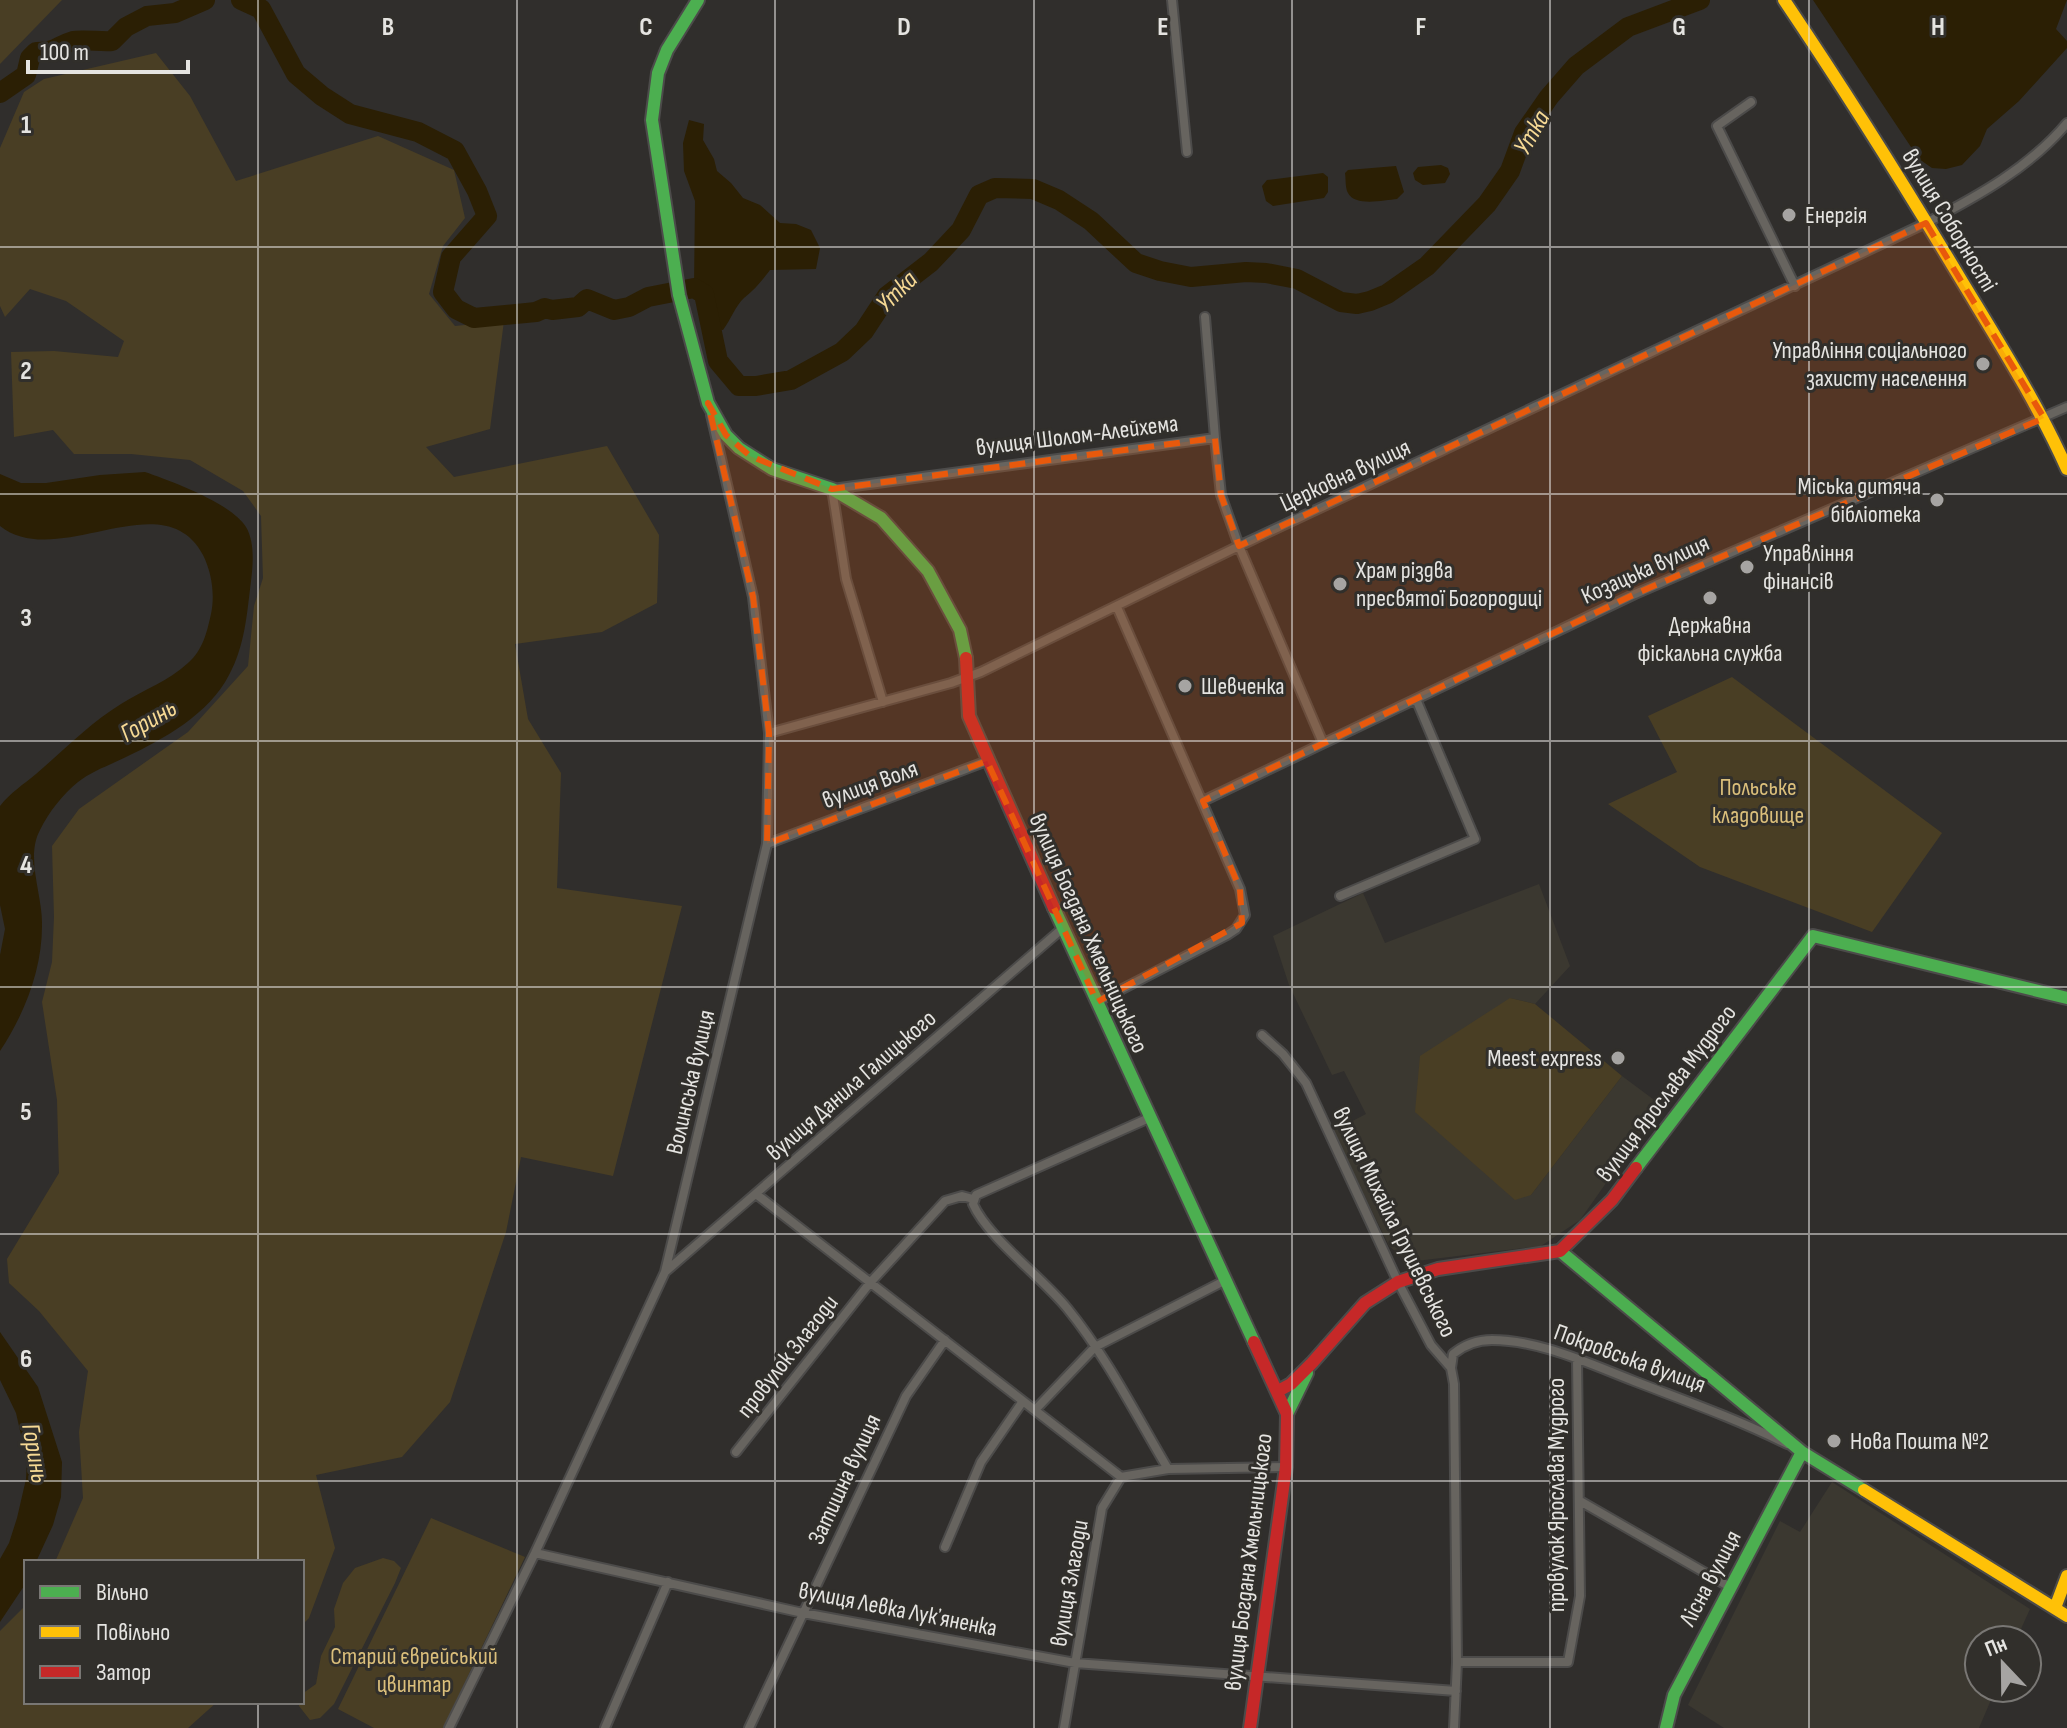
<svg xmlns="http://www.w3.org/2000/svg" width="2067" height="1728" font-family="'Sofia Sans Condensed',sans-serif">
	<rect width="100%" height="100%" fill="#302e2c"/>
	<!-- built -->
	<path fill="#3b3830" d="M1539,884L1570,966L1535,1004L1510,998L1531,1195L1622,1076L1661,1105L1580,1220L1541,1246L1408,1262L1389,1246L1333,1131L1366,1114L1344,1071L1332,1075L1289,985L1273,936L1363,893L1385,943Z
		M1832,1482L2030,1609L2016,1640H1979V1688H1996L1979,1728H1724L1688,1705L1780,1521L1800,1532Z"/>
	<!-- green -->
	<path fill="#493e24" d="M0,0H62L0,64Z
		M156,53L190,96L236,181L378,136L454,170L465,218L443,246L429,294L455,326L504,321L490,429L426,447L454,477L607,446L659,535L657,603L602,632L515,644L528,719L561,773L557,888L682,906L613,1176L521,1157L506,1232L450,1402L402,1457L316,1475L335,1548L309,1618L302,1625V1562H55L83,1498L79,1432L88,1371L39,1311L9,1283L7,1259L59,1173L57,1100L42,1002L52,962L54,917L52,846L79,809L188,732L248,666L254,606L263,578L261,516L243,491L190,460L131,454H74L53,430L14,437L11,352L54,351L118,357L124,341L66,301L30,289L5,317L0,306V148L24,92L44,79Z
		M1732,677L1942,833L1872,932L1700,867L1608,804L1677,772L1648,716Z
		M1510,998L1535,1004L1622,1076L1531,1195L1515,1200L1415,1112L1420,1056Z
		M431,1518L525,1557L443,1728H374L338,1709Z
		M383,1558L394,1561L401,1568L395,1583L334,1704L320,1718L310,1720L299,1706V1702H302V1694L316,1684L321,1656L335,1627L334,1609L343,1583L355,1568Z
		M26,1605V1702H217L188,1728H0V1631Z"/>
	<!-- water -->
	<path fill="#2b1f04" d="M1813,0H2067L2056,29L2067,41V48L2019,101L1987,129L1980,146L1962,165L1946,169L1932,168L1919,159Z
		M689,120L704,124L703,140L714,159L717,171L731,183L743,198L760,205L780,223L796,224L811,230L820,248L816,269L770,270C760,283 756,288 744,298C736,305 730,321 723,330L703,326L694,288L695,201L684,171L683,143Z
		M1441,165L1448,168L1450,174L1445,183L1423,185L1415,180L1413,173L1418,167Z
		M1396,166L1404,192L1397,199C1384,200 1355,207 1348,193C1345,188 1346,179 1345,173L1348,170Z
		M1323,173L1328,177V192L1324,198L1273,206L1266,201L1262,186L1267,180Z
		M145,472C171,481 231,503 246,527C255,542 253,565 251,581C247,613 245,646 229,675C209,714 164,739 126,757C110,765 92,771 78,782C62,795 49,812 40,830C25,858 43,895 42,926C42,970 24,1015 0,1051V955L5,929L0,905V806C10,793 24,784 36,774C64,750 90,723 121,704C143,690 169,681 188,663C203,650 207,632 211,614C215,595 212,573 203,555C163,480 58,572 0,526V474L21,483H46L100,475Z
		M0,1332L38,1387L62,1462L61,1497L53,1525L36,1562H26V1583L0,1622V1559L9,1543L17,1518L26,1479L27,1461L16,1413L0,1380Z"/>
	<g fill="none" stroke-linecap="round" stroke-linejoin="round">
		<!-- river -->
		<path stroke="#2b1f04" stroke-width="20" d="M241,0L261,9L296,74L322,96L350,114L418,132L455,151L477,191L487,216L451,257L443,292L456,309L474,318L536,312L545,308L552,310L578,307L587,299L614,310L629,307L648,297L694,288L704,294L718,361L739,386H756L791,380L842,352L864,331L887,296L931,262L961,230L979,195L995,188L1033,189L1059,200L1091,221L1136,263L1160,271L1191,277L1246,272L1266,273L1297,279L1341,302L1357,304L1370,301L1387,294L1427,266L1487,204L1510,171L1524,133L1549,97L1576,66L1628,27L1700,0
			M0,93L26,75L30,58L36,52C58,52 56,46 73,41C82,39 102,42 112,41L126,27L147,16L175,13L205,0"/>
		<defs>
			<path id="street" d="M1172,0L1187,152
				M1751,102L1717,126L1795,286
				M1205,317L1215,438
				M883,702L846,579L832,489L1215,438L1221,495L1239,546L1323,743
				M769,733L951,683L981,672L1239,546L1926,223C1978,196 2029,168 2067,123
				M1203,801L1635,594L2067,407
				M767,844L987,761
				M1340,896L1475,839L1416,699
				M1097,1002L1227,935L1236,929L1245,915L1240,889L1117,607
				M1262,1035L1283,1054L1306,1083L1398,1282L1431,1345L1451,1368L1454,1384L1457,1662L1454,1728
				M1149,1118L976,1195L973,1204C988,1238 1042,1277 1067,1308C1107,1357 1136,1415 1168,1469
				M756,1194L1121,1477L1102,1508L1064,1728
				M665,1272L1063,928
				M1451,1368L1453,1354C1464,1345 1477,1340 1492,1340C1540,1340 1590,1364 1634,1381C1686,1401 1737,1419 1787,1444
				M1035,1410L1095,1347L1226,1280
				M736,1452L869,1284L945,1201L962,1196L973,1199
				M1121,1477L1168,1469L1286,1467
				M1580,1501L1730,1587
				M945,1547L981,1462L1023,1401
				M535,1553L803,1613L1075,1663L1456,1691
				M1457,1662H1568L1580,1596L1577,1359
				M449,1728L535,1553L665,1272L767,844L769,733L753,597L711,415
				M605,1728L668,1582
				M749,1728L906,1396L945,1340"/>
			<path id="fast" d="M698,0L667,50L658,73L652,120L679,295L708,403L726,435L739,448L772,469L832,489L881,518L928,571L960,630L966,658
				M1054,908L1254,1342
				M1636,1168L1813,936L2067,998
				M1560,1251L1802,1452L1864,1490
				M1287,1414L1307,1373
				M1666,1728L1674,1695L1802,1452"/>
			<path id="slow" d="M1784,0C1846,92 1903,183 1960,278C1998,341 2037,402 2067,469
				M1864,1490L2067,1616
				M2055,1608L2067,1576"/>
			<path id="jam" d="M966,658L969,716L1054,908
				M1278,1391L1291,1384L1312,1363L1365,1303L1398,1282L1438,1269L1560,1251L1612,1200L1636,1168
				M1250,1728L1286,1467L1287,1414L1254,1342"/>
		</defs>
		<!-- street casing -->
		<use href="#street" stroke="#4c4b4a" stroke-width="12"/>
		<!-- fast casing -->
		<use href="#fast" stroke="#4c4b4a" stroke-width="16"/>
		<!-- slow casing -->
		<use href="#slow" stroke="#4c4b4a" stroke-width="16"/>
		<!-- jam casing -->
		<use href="#jam" stroke="#4c4b4a" stroke-width="16"/>
		<!-- street -->
		<use href="#street" stroke="#67645f" stroke-width="8"/>
		<!-- fast -->
		<use href="#fast" stroke="#4caf50" stroke-width="12"/>
		<!-- slow -->
		<use href="#slow" stroke="#ffc107" stroke-width="12"/>
		<!-- jam -->
		<use href="#jam" stroke="#c62828" stroke-width="12"/>
	</g>
	<!-- marked area -->
	<path fill="#e8590c" fill-opacity="0.2" stroke="#e8590c" stroke-width="6" stroke-dasharray="16 10" stroke-linejoin="round" d="M1926,223L2044,418L1635,594L1203,801L1240,889L1242,923L1097,1002L987,761L767,844L769,733L753,597L708,403L726,435L750,456L832,489L1215,438L1221,495L1239,546Z"/>
	<!-- grid -->
	<path fill="none" stroke="#e5e4e1" stroke-width="2" stroke-opacity="0.55" d="M258,0V1562M517,0V1728M775,0V1728M1034,0V1728M1292,0V1728M1550,0V1728M1809,0V1728M0,247H2067M0,494H2067M0,741H2067M0,987H2067M0,1234H2067M0,1481H2067M258,1702V1728"/>
	<!-- markers -->
	<g fill="#a6a4a2" stroke="#312f2b" stroke-width="3">
		<circle cx="1789" cy="215" r="8"/>
		<circle cx="1983" cy="364" r="8"/>
		<circle cx="1937" cy="500" r="8"/>
		<circle cx="1747" cy="567" r="8"/>
		<circle cx="1340" cy="584" r="8"/>
		<circle cx="1710" cy="598" r="8"/>
		<circle cx="1185" cy="686" r="8"/>
		<circle cx="1618" cy="1058" r="8"/>
		<circle cx="1834" cy="1441" r="8"/>
	</g>
	<g text-anchor="middle" stroke-width="6" stroke-linejoin="round" paint-order="stroke">
		<!-- poi labels -->
		<g font-size="24" fill="#e5e4e1" stroke="#312f2b" text-anchor="start">
			<text x="1805" y="223">Енергія</text>
			<text x="1967" y="358" text-anchor="end">Управління соціального<tspan x="1967" dy="28">захисту населення</tspan></text>
			<text x="1921" y="494" text-anchor="end">Міська дитяча<tspan x="1921" dy="28">бібліотека</tspan></text>
			<text x="1763" y="561">Управління<tspan x="1763" dy="28">фінансів</tspan></text>
			<text x="1356" y="578">Храм різдва<tspan x="1356" dy="28">пресвятої Богородиці</tspan></text>
			<text x="1710" y="633" text-anchor="middle">Державна<tspan x="1710" dy="28">фіскальна служба</tspan></text>
			<text x="1201" y="694">Шевченка</text>
			<text x="1602" y="1066" text-anchor="end">Meest express</text>
			<text x="1850" y="1449">Нова Пошта №2</text>
		</g>
		<!-- street labels -->
		<g font-size="24" fill="#e5e4e1" stroke="#312f2b">
			<text transform="translate(1950 220) rotate(59)" y="8">вулиця Соборності</text>
			<text transform="translate(1077 435) rotate(-7)" y="8">вулиця Шолом-Алейхема</text>
			<text transform="translate(1345 475) rotate(-25)" y="8">Церковна вулиця</text>
			<text transform="translate(1645 569) rotate(-24)" y="8">Козацька вулиця</text>
			<text transform="translate(870 784) rotate(-20)" y="8">вулиця Воля</text>
			<text transform="translate(1089 933) rotate(66)" y="8">вулиця Богдана Хмельницького</text>
			<text transform="translate(690 1082) rotate(-77)" y="8">Волинська вулиця</text>
			<text transform="translate(851 1085) rotate(-41)" y="8">вулиця Данила Галицького</text>
			<text transform="translate(1666 1093) rotate(-53)" y="8">вулиця Ярослава Мудрого</text>
			<text transform="translate(1395 1222) rotate(64)" y="8">вулиця Михайла Грушевського</text>
			<text transform="translate(787 1356) rotate(-52)" y="8">провулок Злагоди</text>
			<text transform="translate(1630 1358) rotate(20)" y="8">Покровська вулиця</text>
			<text transform="translate(844 1479) rotate(-65)" y="8">Затишна вулиця</text>
			<text transform="translate(1556 1495) rotate(-90)" y="8">провулок Ярослава Мудрого</text>
			<text transform="translate(1248 1562) rotate(-83)" y="8">вулиця Богдана Хмельницького</text>
			<text transform="translate(1710 1578) rotate(-62)" y="8">Лісна вулиця</text>
			<text transform="translate(1069 1583) rotate(-80)" y="8">вулиця Злагоди</text>
			<text transform="translate(898 1609) rotate(11)" y="8">вулиця Левка Лукʼяненка</text>
		</g>
		<!-- park labels -->
		<g font-size="24" fill="#dbbf7b" stroke="#312f2b">
			<text x="1758" y="795">Польське<tspan x="1758" dy="28">кладовище</tspan></text>
			<text x="414" y="1664">Старий єврейський<tspan x="414" dy="28">цвинтар</tspan></text>
		</g>
		<!-- water labels -->
		<g font-size="26" font-style="italic" fill="#f6d994" stroke="#312f2b">
			<text transform="translate(1531 132) rotate(-60)" y="9">Утка</text>
			<text transform="translate(896 291) rotate(-45)" y="9">Утка</text>
			<text transform="translate(148 720) rotate(-30)" y="9">Горинь</text>
			<text transform="translate(36 1453) rotate(80)" y="9">Горинь</text>
		</g>
	</g>
	<g font-size="26" text-anchor="middle" font-weight="bold" fill="#e5e4e1" stroke="#312f2b" stroke-width="6" stroke-linejoin="round" paint-order="stroke">
		<text x="388" y="35">B</text>
		<text x="646" y="35">C</text>
		<text x="904" y="35">D</text>
		<text x="1163" y="35">E</text>
		<text x="1421" y="35">F</text>
		<text x="1679" y="35">G</text>
		<text x="1938" y="35">H</text>
		<text x="26" y="133">1</text>
		<text x="26" y="379">2</text>
		<text x="26" y="626">3</text>
		<text x="26" y="873">4</text>
		<text x="26" y="1120">5</text>
		<text x="26" y="1367">6</text>
	</g>
	<!-- legend -->
	<rect x="24" y="1560" width="280" height="144" fill="#312f2b" stroke="#797774" stroke-width="2"/>
	<rect x="40" y="1586" width="40" height="12" fill="#4caf50" stroke="#797774" stroke-width="2"/>
	<text x="96" y="1600" font-size="24" fill="#e5e4e1">Вільно</text>
	<rect x="40" y="1626" width="40" height="12" fill="#ffc107" stroke="#797774" stroke-width="2"/>
	<text x="96" y="1640" font-size="24" fill="#e5e4e1">Повільно</text>
	<rect x="40" y="1666" width="40" height="12" fill="#c62828" stroke="#797774" stroke-width="2"/>
	<text x="96" y="1680" font-size="24" fill="#e5e4e1">Затор</text>
	<!-- north arrow -->
	<g transform="translate(2003 1664) rotate(338)"><circle r="38" fill="#312f2b" stroke="#797774" stroke-width="2"/>
	<path d="M0-6L14 30L0 20L-14 30Z" fill="#a6a4a2"/>
	<text y="-12" font-size="22" font-weight="bold" text-anchor="middle" fill="#e5e4e1">Пн</text>
	</g>
	<!-- scale -->
	<path d="M28 60v12h160v-12" fill="none" stroke="#e5e4e1" stroke-width="4"/>
	<text x="40" y="60" font-size="24" fill="#e5e4e1" stroke="#312f2b" stroke-width="6" paint-order="stroke">100 m</text>
</svg>
